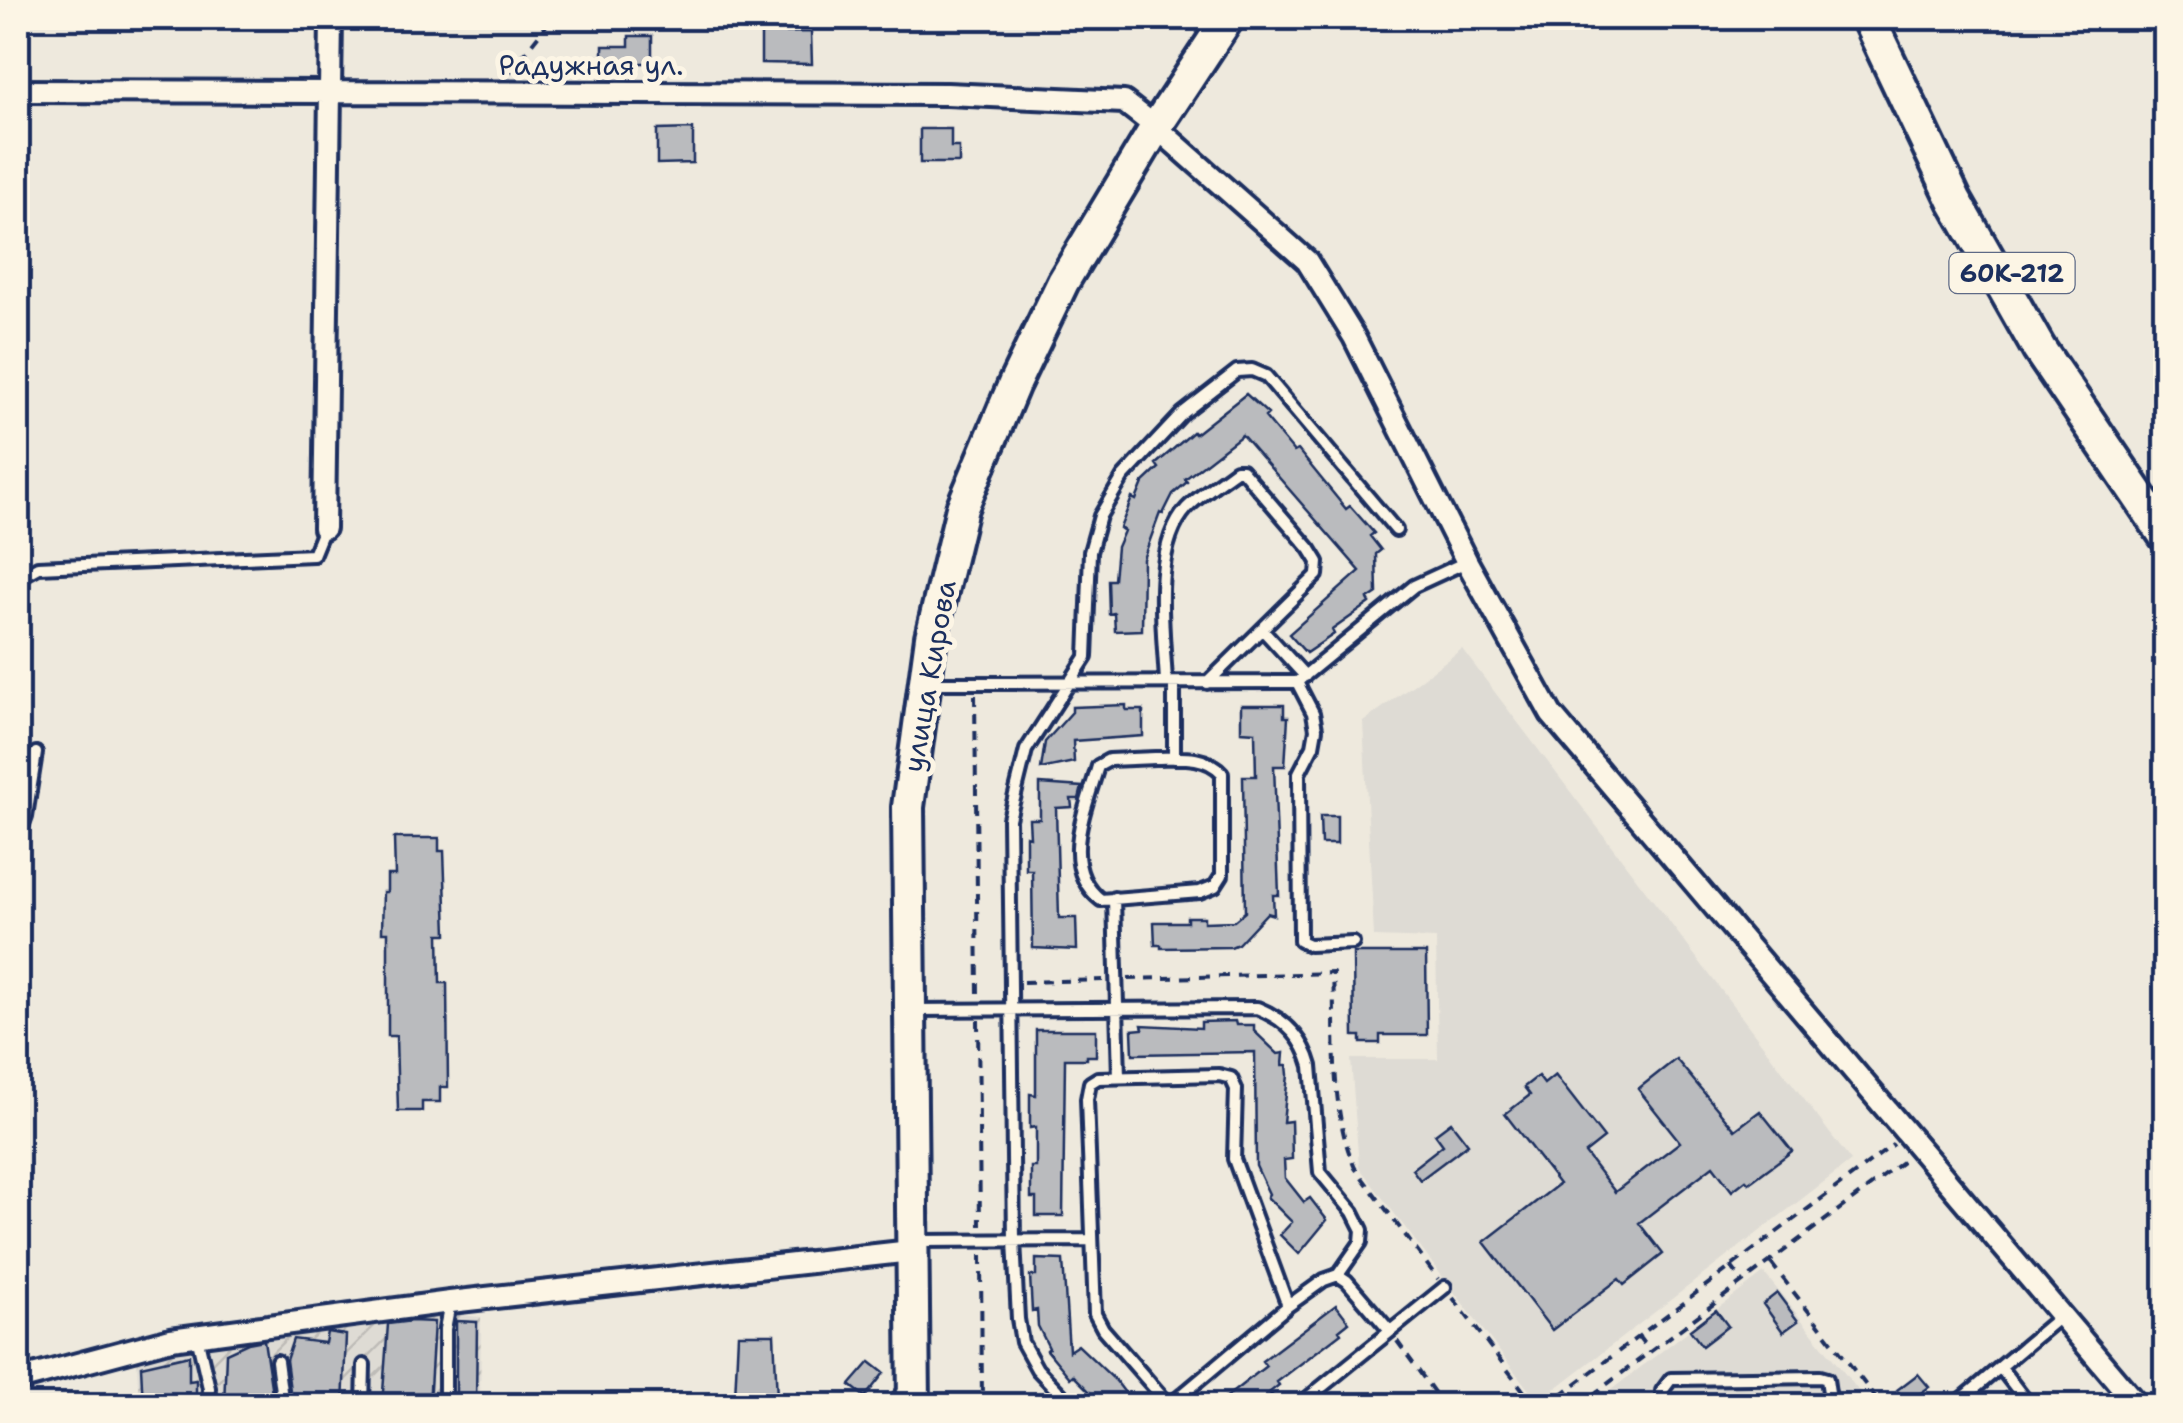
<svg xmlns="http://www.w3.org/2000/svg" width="2183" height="1423" font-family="'Shantell Sans',sans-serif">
	<defs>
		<pattern id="industrial-furrows" width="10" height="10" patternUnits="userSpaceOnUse" patternTransform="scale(2.5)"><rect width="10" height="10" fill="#dedbd4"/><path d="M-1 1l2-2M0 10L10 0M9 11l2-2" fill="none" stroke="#bebcb8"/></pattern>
	</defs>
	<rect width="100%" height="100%" fill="#eee9dd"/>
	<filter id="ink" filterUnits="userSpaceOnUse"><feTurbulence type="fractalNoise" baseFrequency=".01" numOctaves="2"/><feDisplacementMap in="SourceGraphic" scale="20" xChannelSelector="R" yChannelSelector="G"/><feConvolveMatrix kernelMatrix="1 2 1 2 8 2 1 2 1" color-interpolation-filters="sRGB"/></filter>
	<g filter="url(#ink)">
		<!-- built -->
		<path fill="#dedbd4" d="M1462,649L1851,1161L1538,1402L1359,1167L1351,1059H1438L1436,939L1374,937L1363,722Z
			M1764,1273L1870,1405L1590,1406Z"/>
		<!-- industrial -->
		<path fill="url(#industrial-furrows)" d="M435,1313L481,1317L480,1405H139L137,1361L183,1348Z"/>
		<!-- building -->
		<path fill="#babbbe" stroke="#1b2f5e" stroke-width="2.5" d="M811,32L812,64L761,63V33Z
			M629,36H652V63H603V46H629Z
			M693,129V163L657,164V130Z
			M920,129H951V147H959V163H920Z
			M1246,394L1268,414L1265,417L1294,452L1298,450L1346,509L1350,506L1374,533L1370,536L1381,550L1376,554L1377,593L1368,599L1370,603L1332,630L1334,634L1306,653L1289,634L1360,571L1242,435L1185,479L1187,482L1173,494L1163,514L1160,513L1143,559L1142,630L1115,631L1114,613L1109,614L1108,580H1114L1117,547L1124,531L1120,528L1132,498L1136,500L1143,483L1159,468L1156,464L1193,432L1195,434Z
			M1126,705V710H1143V736L1073,741L1074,762L1041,769L1045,742L1072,712V707Z
			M1241,705H1284V717H1288L1285,766H1274L1279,895H1273L1274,915L1267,913L1238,944L1231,947L1161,948V945H1155L1154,922H1187V917H1204V922L1234,921L1245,912L1243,776H1256L1255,732L1241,731Z
			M1040,784L1082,787L1079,799H1071L1072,807L1056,808L1059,918H1076L1077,950L1033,948L1032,870H1026V836L1030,837L1029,819H1040Z
			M1320,816H1337V844H1321Z
			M394,838H439V851H444L447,934H439L440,983H447L448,1087H440V1102H422V1111H398L396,1036H388V932H382L383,892H387V875H395Z
			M1353,953H1426L1427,1035H1380V1043H1361V1036H1354Z
			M1235,1021L1236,1025H1254V1031L1278,1054L1284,1053L1283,1065H1287L1288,1075L1283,1122L1291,1121L1292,1159L1284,1160L1285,1178L1304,1202L1310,1198L1327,1220L1299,1254L1280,1235L1292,1222L1267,1197L1269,1194L1256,1166L1255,1052L1133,1054L1132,1030L1143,1029L1142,1025L1201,1028V1022Z
			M1036,1030H1096V1056H1087V1059H1065L1063,1216H1036V1198H1031V1167H1036V1127L1030,1128V1094L1036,1095Z
			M1676,1059L1735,1130L1760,1111L1792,1151L1749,1183L1746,1180L1732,1191L1713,1166L1639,1223L1663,1254L1624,1285L1619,1279L1552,1330L1484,1242L1559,1184L1505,1114L1530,1095L1524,1087L1538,1076L1544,1084L1555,1075L1604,1138L1585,1153L1615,1192L1680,1142L1638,1089Z
			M1451,1122L1468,1144L1420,1180L1412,1169L1443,1145L1435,1134Z
			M1036,1259L1063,1260L1069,1351L1078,1345L1116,1381L1135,1406H1099L1087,1394L1089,1391L1073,1375L1070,1378L1047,1350L1049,1348L1038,1326L1037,1310L1032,1311L1030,1276H1036Z
			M1777,1293L1798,1321L1783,1332L1763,1304Z
			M1336,1305L1349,1322L1339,1330L1341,1333L1277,1382L1279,1385L1270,1392L1272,1394L1257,1406H1215L1266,1366L1262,1361Z
			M1716,1310L1728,1326L1702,1346L1690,1330Z
			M412,1321L434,1322L429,1406H382L388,1324Z
			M456,1321L477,1322L476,1406H456Z
			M327,1332L346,1335L343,1406H292L286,1360L293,1339L325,1343Z
			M738,1334H774L777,1398H735Z
			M264,1340L274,1406H224L226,1353L248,1343Z
			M189,1355V1381L196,1380V1406H143L141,1366Z
			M870,1362L884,1373L865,1397L850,1385Z
			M1918,1374L1929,1387L1907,1403L1897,1390Z"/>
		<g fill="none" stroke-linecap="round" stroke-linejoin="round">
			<defs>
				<path id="service" d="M18,578L38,567L313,555L324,528
					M1262,629L1305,676
					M1166,682C1164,633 1150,548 1187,508C1201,494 1220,482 1236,470H1242L1310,549L1318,562L1317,575L1207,683
					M1297,682L1313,713L1316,729L1313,746L1299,773L1300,941L1309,945L1353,943
					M928,683L1297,682L1414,586L1466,562
					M1155,758C1178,758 1205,754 1222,773V875L1215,886L1200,892L1101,900C1058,867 1086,809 1098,766L1109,760Z
					M1174,758V683
					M18,838L26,816L36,753
					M1114,898L1119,1077
					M913,1010L1257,1008C1285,1019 1303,1037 1311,1066L1320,1172L1353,1212L1362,1230L1361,1242L1338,1275
					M918,1241L1092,1240
					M197,1336L209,1388L208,1406
					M277,1361L283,1406
					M2000,1367L2030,1406
					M1170,1405L1288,1306L1324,1280L1338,1275L1347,1281L1389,1330
					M363,1406L364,1365
					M445,1406V1329L450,1303
					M892,1406L907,1387
					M1072,1406L1037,1369L1022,1342L1018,1319L1014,1240L1009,819L1026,750L1086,657L1090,552L1100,516L1123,477L1183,413L1237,371L1252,370L1266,376L1396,530
					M1170,1406L1103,1329L1095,1314L1087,1099L1090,1083L1098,1078L1219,1075L1231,1078L1236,1089L1234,1159L1288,1306
					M1298,1406L1445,1287
					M1662,1406V1391L1671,1379L1820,1377L1827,1379L1831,1406
					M1954,1406L2062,1315"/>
				<path id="minor" d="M18,91L947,94L1124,102L1156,127L1307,261L1354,337L1467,562L1551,714L2138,1406
					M324,528L331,18
					M18,1380L171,1339L450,1302L911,1251"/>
				<path id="secondary" d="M914,1406L908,807L931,637L962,508L1014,384L1063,282L1156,127L1228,18"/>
				<path id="primary" d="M1868,18L1955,201L2039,349L2166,536"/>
			</defs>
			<!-- service casing -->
			<use href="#service" stroke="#1b2f5e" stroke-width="18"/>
			<!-- minor casing -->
			<use href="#minor" stroke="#1b2f5e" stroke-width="28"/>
			<!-- secondary casing -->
			<use href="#secondary" stroke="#1b2f5e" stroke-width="38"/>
			<!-- primary casing -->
			<use href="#primary" stroke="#1b2f5e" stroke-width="40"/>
			<!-- path -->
			<path stroke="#1b2f5e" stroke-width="4" stroke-dasharray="10 8" stroke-linecap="butt" d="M510,72L552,18
				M975,695L978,996
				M1128,979L1333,973C1336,1036 1329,1109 1355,1168L1438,1279
				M1023,982L1103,980
				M978,1020L980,1226
				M981,1255L982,1406
				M1771,1263L1882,1406
				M1731,1266L1743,1282
				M1453,1298L1535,1406
				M1638,1336L1650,1352
				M1397,1341L1444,1406
				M1546,1406L1894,1144
				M1578,1406L1905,1160
				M1990,1406L2006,1392"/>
			<!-- service -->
			<use href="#service" stroke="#fcf5e5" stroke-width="10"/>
			<!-- minor -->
			<use href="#minor" stroke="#fcf5e5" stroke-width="20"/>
			<!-- secondary -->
			<use href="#secondary" stroke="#fcf5e5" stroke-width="30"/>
			<!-- primary -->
			<use href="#primary" stroke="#fcf5e5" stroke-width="32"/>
		</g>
	</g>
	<g text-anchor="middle" stroke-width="10" stroke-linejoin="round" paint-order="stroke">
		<!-- shield labels -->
		<rect fill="#fcf5e5" stroke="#5e6a86" stroke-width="2.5" x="1949.5" y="253" width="125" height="40" rx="8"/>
		<g font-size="25" font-weight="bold" fill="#1b2f5e">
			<text x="2012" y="282">60К-212</text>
		</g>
		<!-- street labels -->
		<g font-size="28" fill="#1b2f5e" stroke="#fcf5e5">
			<text x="591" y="75">Радужная ул.</text>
			<text transform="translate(929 676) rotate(-80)" y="10">улица Кирова</text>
		</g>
	</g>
	<!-- margin -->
	<rect width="2183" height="1423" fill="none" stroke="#fcf5e5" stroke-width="60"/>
	<rect x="30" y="30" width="2123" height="1363" fill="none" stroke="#1b2f5e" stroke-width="4" filter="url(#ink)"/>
</svg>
